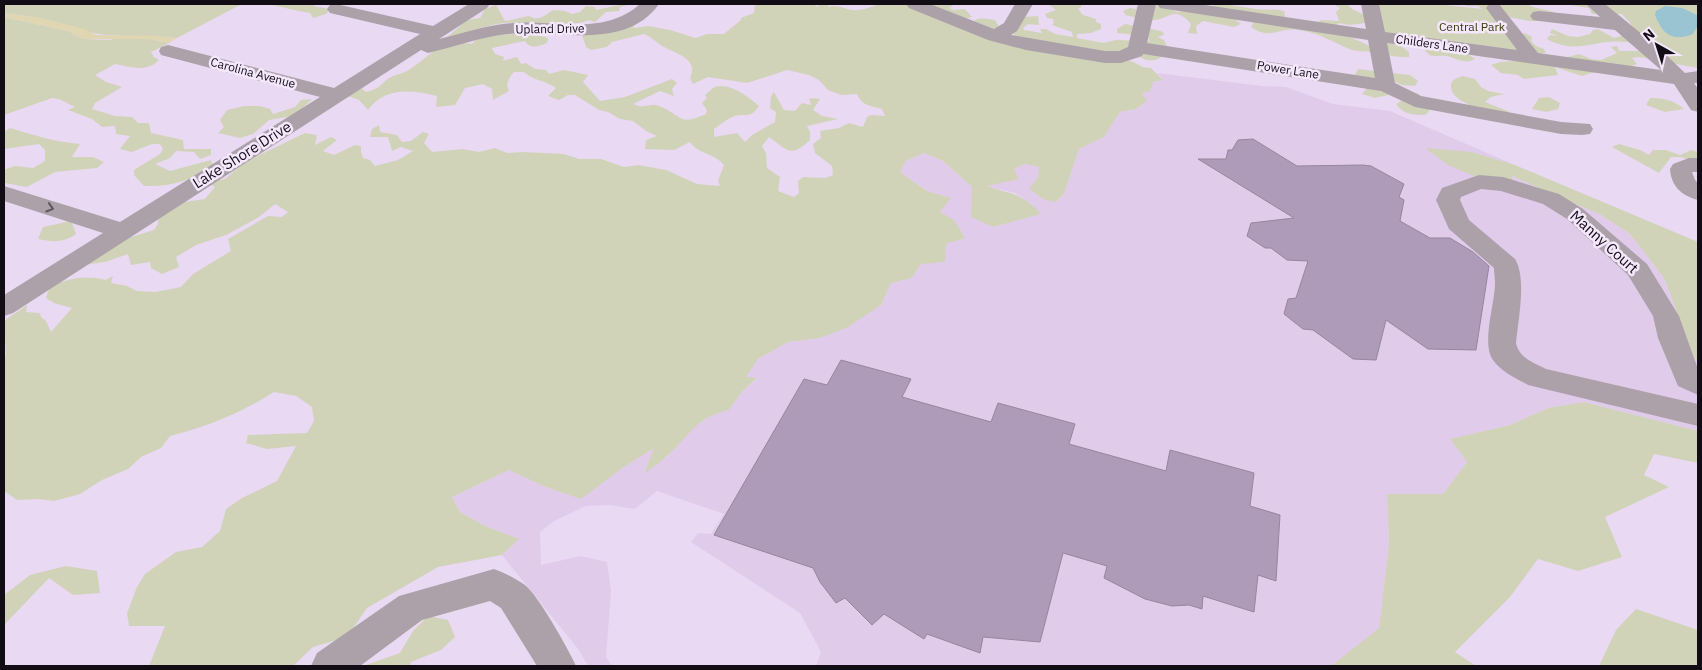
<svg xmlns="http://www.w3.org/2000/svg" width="1702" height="670" font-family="'IBM Plex Sans',sans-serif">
	<rect width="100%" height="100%" fill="#e9d9f3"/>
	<!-- built -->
	<path fill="#e0cbeb" d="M1157,73L1262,86L1286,87L1333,104L1390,111L1515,165L1472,152L1518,194L1512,176L1601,215L1630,234L1664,278L1694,357L1698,361V431L1584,402L1548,408L1510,425L1451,439L1467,462L1443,494H1387L1389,544L1379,629L1331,666H816L821,652L800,613L691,542L698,533L711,534L724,514L657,491L635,509L610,505L586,506L554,521L540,532L541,565L581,556L607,562L611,591L606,657L612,666H588L579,650L502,555L518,539L485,526L460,512L452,497L509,470L543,486L621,469L655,447L644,473L667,457L691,429L715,413L729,410L741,393L757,379L745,377L758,359L788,342L820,338L881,305L891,283L912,278L921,264L946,243L964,238L940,212L950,198L927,191L900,172L906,161L924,153L943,161L972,187V217L993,227L1040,214L1032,204L1015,193L986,186L1018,179L1013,169L1025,164L1039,167V177L1029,189L1056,202L1064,194L1079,149L1104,137L1114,119L1120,112L1136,109L1146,102L1142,93L1153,82L1159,81L1161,77Z"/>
	<!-- green -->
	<path fill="#d1d3b9" d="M4,4H242L177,38L153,36L150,39L169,43L151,52L154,57L159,60C146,73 131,67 115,64L95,75L106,82L122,87L95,103L92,109L115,116L132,117L138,123H149L151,133L183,140L184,149H211V155L200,159L194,152L176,151L170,158L155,164L170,171L211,160L213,165C191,181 171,187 144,186L134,175V170L160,154L163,149L160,144H152L132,152L120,149L130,136L116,134L115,126L102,127L92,119L68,110L75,107L59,99L52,98L4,115V17L68,31L83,39L111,40L119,35C94,37 68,25 43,19C30,16 17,15 4,13Z
		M269,4H318L313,6L330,9L326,14L313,18L310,13C296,11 283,7 269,4Z
		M624,4H631L620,7L619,11L606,12L595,22L589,20L580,23L524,26C505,15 465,35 445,39L467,20L480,18L485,9L496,5L505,21L529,16C539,22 545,15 553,10L565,11L572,14L580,12L586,6L595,7L596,10Z
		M755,4H815L816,7L821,4H829L828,7C838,4 843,9 852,10C862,11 871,7 880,4H955L949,8L953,10L965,9L972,17L953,22L971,24C977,16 986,19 995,20L999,27L990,30L1008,44L1014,35V29L1023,17L1038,16L1039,25L1028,24L1023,28L1024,30L1042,33L1040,29H1046L1055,34L1073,37L1072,32L1052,25L1054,23L1053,19L1047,18L1045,14L1056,10L1048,4H1081V7L1078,9L1083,15L1096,19V22L1101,24V29L1091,33L1077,34V38L1103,43L1116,40L1149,41L1148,36L1117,33V29L1125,24L1161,31L1165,34L1158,37L1164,40L1168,49C1162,60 1151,64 1140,57L1129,60L1143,67L1151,68L1163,80L1153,82L1150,91L1142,93L1147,101L1136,109L1120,112L1104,137L1079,149L1064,194L1056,202L1045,200L1029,189L1038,177L1039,167L1025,164L1014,169L1019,179L987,186C1009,194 1024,193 1041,214L993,227L971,217L972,187L943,161L924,153L906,161L900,172L927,191L951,198L940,212L954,220L965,238L946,244L945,262L921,264L912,278L891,283L881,305L848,327L820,338L788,342L758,359L746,377L757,378L741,393L729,410C694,418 690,436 666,457C660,463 651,468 644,474L654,448L621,469L581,499L543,486L509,470L452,497L460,512L485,526L519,539L502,555L438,567L367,608L347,637L313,647L293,666H149L165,626H129L127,613L137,587L145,574L176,552L202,547L220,531L226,509L242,498L277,481L296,446L267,449L246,443L248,435L307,433L314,421L312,407L296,396L274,392C243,412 206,427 170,436L161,448L141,457L128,469L102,480L80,494L54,501L39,499L17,500L4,491V357L6,355L4,321L27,305L26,312L40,313L41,317L46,321L51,332L72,308L54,303L46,298L50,286C72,278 83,275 106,280L113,276L111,283L127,286L137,291L155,292L181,287L193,274L231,251L228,239L268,216L282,217L288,212L275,204L259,217L226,235L196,245L176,257L179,267L162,274L151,268L150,262L131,265L128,254L105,262L83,265L128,238L154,230L158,224V213L178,203L205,199L215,187L207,182L225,179L245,162L305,133L317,135L315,145L331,137L337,140L323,151L334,155L355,145L361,146V152L363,158L370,160L375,166L398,160L413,151L401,147L392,151L388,137H370L372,129L379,125L380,132L397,135L402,142L411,141L423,132L429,134L424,143L432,152L463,149L479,152L495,148L507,153L523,152L564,154L579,159H601L624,167L638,165L666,170L697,184L720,186L718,181L724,165C714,153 698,154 690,142L674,150L645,149L646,140L657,136L646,131L633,121L620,119L608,112L599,110L575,95H568L559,100L548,96L556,88C545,80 534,81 524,72H514C509,78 505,83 509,91L493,100L492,89L483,84L465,88L455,105L436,107L437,96C412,90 385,86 368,110L359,100L345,95L359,86L366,92C382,88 378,86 389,78C394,75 401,74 407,71C432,56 438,39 472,44L476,39C495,34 530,31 548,38L547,43C540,46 530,50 525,41L492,48L495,54L504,57L503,61L517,57L521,64L526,63L535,69L546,70L549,74L564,70L588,75L583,82L600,101L625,97L672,79L677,83L672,89L674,96L660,91L633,104C645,110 649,102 659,106C683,115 677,127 706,114L707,110L702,103L707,98L705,95C708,93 712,88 715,87C729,82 749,97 759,106C750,119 747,113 735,116C728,118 720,125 714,129V137L737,133L745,142L752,135L775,122L776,112L770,108L771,96L774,92L784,110L795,111L802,103L811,105L809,98L820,99L813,110L822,116L838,119L807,126L810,132V140C790,158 789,151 769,137L762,146L766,153L767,168L780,177L778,191L794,197L799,193L798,181L803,177L825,178L833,175L832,166L815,153L813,144L821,138L820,131L839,128L849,123L863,127L867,117L871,115L885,116L882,109C871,106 862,106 857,94L841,95L828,90L819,80L809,75L787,70L747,83L708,77L693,84L690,78C699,59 677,54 664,47C657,43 652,37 644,34L612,42L607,47L591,50L586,47L582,35L631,25L635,28L648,26L670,30L696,38L707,34H724L741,20V18L754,13Z
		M1214,4C1229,4 1234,6 1249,8C1261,11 1272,8 1284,11L1285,16L1282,24L1350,37L1370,46L1385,43L1398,44L1409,52V57C1396,58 1385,54 1372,52C1365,51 1358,52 1352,50C1334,43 1318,32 1298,30C1278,27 1271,41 1251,27L1257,15L1233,18L1241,24L1234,27L1203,21L1196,26L1197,34L1188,33L1191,24C1173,3 1168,22 1150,20C1142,20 1134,17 1126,15L1123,11L1130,8L1141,10L1159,5L1177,12L1188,11L1206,15H1220L1212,8Z
		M1335,4H1347L1352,9L1367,16L1366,23L1349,25L1339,23L1334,28L1317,23L1321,20L1339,21L1336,12L1340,8L1335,5Z
		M1372,4H1435L1482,9L1478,6H1466L1464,4H1527L1533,7L1554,12L1557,21H1530L1497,15L1520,35L1525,33L1532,37L1531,41L1536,46L1544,49L1546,53H1538L1564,58L1579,54L1591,59L1601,60L1617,53L1611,47L1617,46L1619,51H1642C1640,49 1636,45 1633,43C1632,43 1626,42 1625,42C1596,38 1576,56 1547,39L1550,35L1558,36L1550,33L1552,29L1568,36L1578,37L1590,34L1593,30L1598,29L1614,38L1636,32L1630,25H1632L1622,14H1592L1589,8L1570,5V4H1698V68L1639,57L1632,58L1637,64C1620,72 1600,69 1582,76L1555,67L1558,75L1524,79L1518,75L1501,73L1491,65L1500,62L1516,61L1487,55L1490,58L1439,49L1469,55L1475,59C1465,65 1456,58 1447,56C1437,55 1430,59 1424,49L1427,47L1380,34Z
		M1358,69L1410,75L1418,81L1415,86L1402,85L1391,80L1354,77Z
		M1463,76L1475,79L1481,87L1488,91L1504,94L1491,97L1485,102L1510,112L1504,115C1492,113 1448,103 1451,85C1452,79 1457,78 1463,76Z
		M1367,88L1411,91L1419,94L1420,97L1413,103L1430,110L1425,115C1413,115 1403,114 1396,104L1403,100L1393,94L1375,98L1362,94Z
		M1549,97L1560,103L1558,109L1546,112L1532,109L1539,98Z
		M1650,98C1663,98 1674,100 1684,109L1665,112L1646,105Z
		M312,99L302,109L293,116L269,120L253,134L240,138L218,133L224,127L220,120L227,110L244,106H260L270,109L273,114L295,107L301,100Z
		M10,128C33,135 56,142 80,144L72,157H93L104,162L97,168L55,172L27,187L5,183L4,170L14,166L33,168L45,161V150L39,144L4,149V132Z
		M1619,144L1640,150L1649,155L1653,150H1666L1680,155L1691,150L1698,152V162L1680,157H1671L1659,173L1612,147Z
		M1425,148L1472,152L1515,165L1698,242V361L1694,357L1664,278L1630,234L1601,215L1512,176L1518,195L1448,165Z
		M71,221L76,234C64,243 52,242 38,239L43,227Z
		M1584,402L1698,431V463L1654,454L1644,475L1669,487L1605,517L1622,557L1578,571L1538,559L1510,597L1455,652L1476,666H1331L1379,628L1389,544L1387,494H1443L1467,462L1450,439L1510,425L1548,408Z
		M66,566L97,571L100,593L73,595L49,578L4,625V595L30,575Z
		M1636,609L1698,630V666H1599L1616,630Z
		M428,616L448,620L455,637L441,650L411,662L410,666H363L400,653L413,631Z"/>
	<!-- sand -->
	<path fill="#e0d6b1" d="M4,13L41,18L84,29L96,35L156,36L177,38L169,43L150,39H83L68,31L4,17Z"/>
	<!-- water -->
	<path fill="#9ac4d1" d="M1665,6L1682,8L1697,15V27L1693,34C1672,42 1663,35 1655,15L1656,11Z"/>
	<!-- building -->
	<path fill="#ae9ab9" stroke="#95869e" d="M1253,139L1297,166L1363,165L1371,166L1404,184L1399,197L1404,200L1400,221L1430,238H1450L1473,252L1489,266L1476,350L1428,349L1386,320L1376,360L1353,359L1313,330L1303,329L1284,314L1288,299L1296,298L1308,261L1287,260L1271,248H1265L1247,236L1251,223L1294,218L1198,159H1226L1228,150H1232L1238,140Z
		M841,360L911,379L902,397L991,422L998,403L1075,424L1069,444L1166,471L1170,450L1254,473L1250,506L1280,515L1276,581L1258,575L1254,612L1203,596L1202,609L1189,605L1172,606L1145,599L1104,578L1107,566L1063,553L1040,642L983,637L980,653L927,634L924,639L884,614L872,625L845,598L836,603L820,582L813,568L714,535L804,379L827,385Z"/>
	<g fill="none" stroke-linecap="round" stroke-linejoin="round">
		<!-- minor -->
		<path fill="#aca1a9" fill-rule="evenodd" d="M336,4L433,26L469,4H490L487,8L439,39C464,33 489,24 514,23C558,20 604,36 640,4H659C625,52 555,29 507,34C480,37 454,47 428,53L421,50L13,313L4,316V295L103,233L4,201V186L120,222L320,97L161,55L159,51L161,47L168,45L334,88L420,34L330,13L327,9L330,5Z
			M906,4H930L994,29L1004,23L1015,4H1033L1017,31L1011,35L1105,51H1119L1128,47L1138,4H1156L1147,43L1375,78L1368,40L1166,9L1160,8L1157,4H1199L1366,29L1361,4H1379L1385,32L1517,50L1486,8L1489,4H1499L1538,53L1661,70L1615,30L1539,21L1533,20L1530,16L1533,12L1539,11L1600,17L1586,4H1605L1659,48L1685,73L1698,71V83H1694L1698,89V112L1691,110L1674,84L1387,43L1395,83L1421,96L1561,122L1590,124L1593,129L1590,134L1582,135L1561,134L1415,107L1381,91L1143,54L1142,56L1121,63H1105L1026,50L988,40L909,8Z
			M1689,158H1698V172H1692L1695,180L1698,183V200C1682,196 1671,186 1670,169L1673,164Z
			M1479,175L1503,177L1559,194L1583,209L1647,264L1679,316L1698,369V395L1678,386L1658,338L1653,316L1628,275L1567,219L1543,204L1501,191L1481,189L1461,197L1460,200L1469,220L1515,259C1527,278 1518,321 1516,343C1519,358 1534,363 1546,369L1698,404V426L1528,385C1516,378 1501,372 1493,360C1481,343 1495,304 1495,283C1495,278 1494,273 1494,268L1449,229L1436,200L1442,188Z
			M494,569C505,573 515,578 525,585C538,595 569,650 576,666H537L501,608L490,601L422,620L360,666H311L317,653L399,596Z"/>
	</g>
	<!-- one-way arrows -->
	<defs><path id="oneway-chevron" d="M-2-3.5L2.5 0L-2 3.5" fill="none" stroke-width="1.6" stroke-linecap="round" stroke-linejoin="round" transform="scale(1.25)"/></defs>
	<use stroke="#5f575f" href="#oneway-chevron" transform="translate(50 208) rotate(17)"/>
	<g text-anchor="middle" stroke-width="5" stroke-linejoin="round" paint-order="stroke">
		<!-- far-park labels -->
		<g font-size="12" fill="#393a0e" stroke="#f5e7fc">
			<text x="1472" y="31">Central Park</text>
		</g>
		<!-- far-street labels -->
		<g font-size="12" fill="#120d15" stroke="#f5e7fc">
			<text transform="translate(550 29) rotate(-1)" y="4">Upland Drive</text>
			<text transform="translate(1432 44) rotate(8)" y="4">Childers Lane</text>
			<text transform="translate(1288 70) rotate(9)" y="4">Power Lane</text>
			<text transform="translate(253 73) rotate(15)" y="4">Carolina Avenue</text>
		</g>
		<!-- street labels -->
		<g font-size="15" fill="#120d15" stroke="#f5e7fc">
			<text transform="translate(242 155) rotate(-32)" y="5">Lake Shore Drive</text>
			<text transform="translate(1604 242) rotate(42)" y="5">Manny Court</text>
		</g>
	</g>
	<!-- border -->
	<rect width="1702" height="670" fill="none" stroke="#120d15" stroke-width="10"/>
	<!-- north arrow -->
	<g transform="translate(1657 45) rotate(321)" stroke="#f5e7fc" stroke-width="4" paint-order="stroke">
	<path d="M0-4L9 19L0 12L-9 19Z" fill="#120d15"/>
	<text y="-8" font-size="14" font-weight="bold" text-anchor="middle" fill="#120d15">N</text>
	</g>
</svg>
